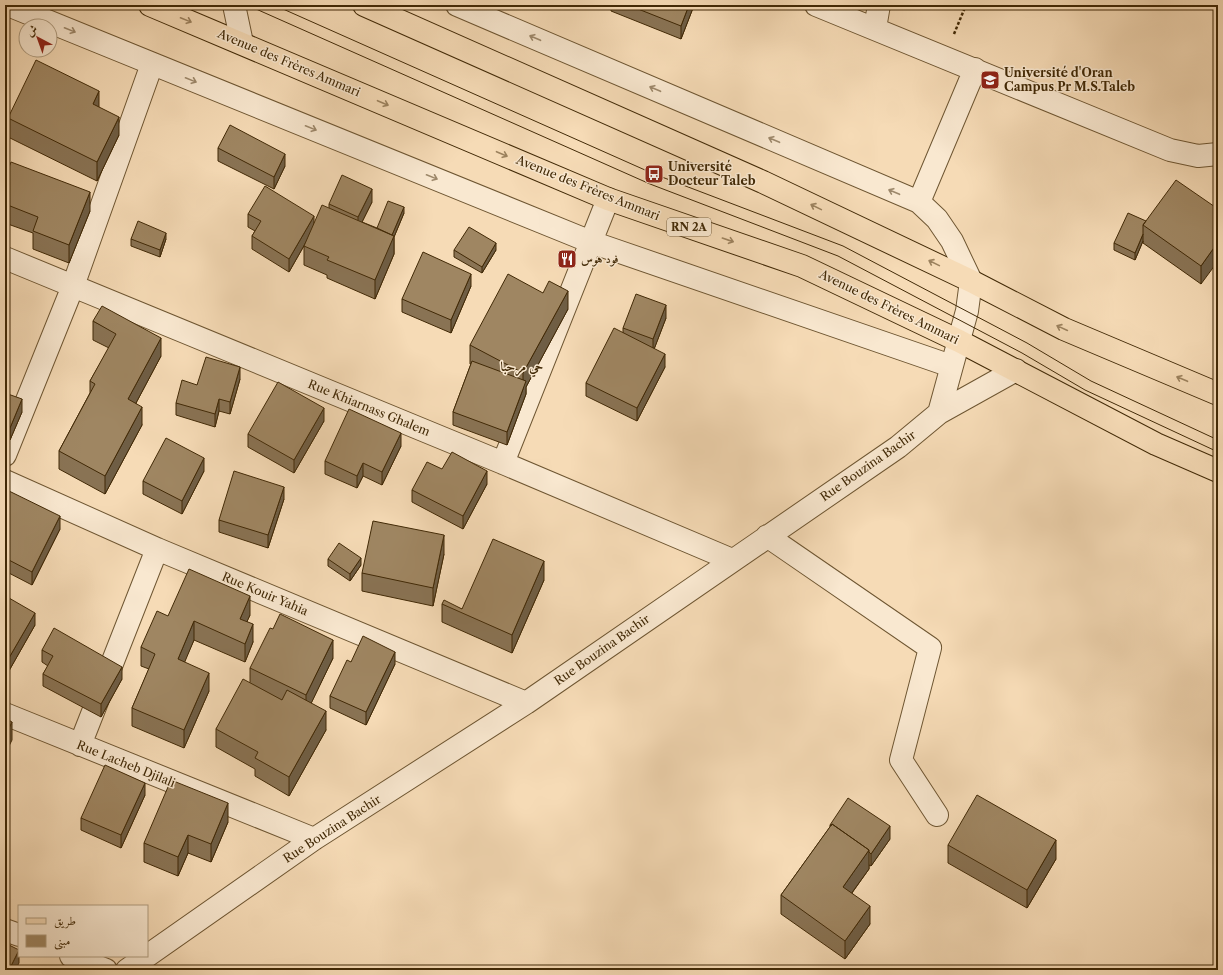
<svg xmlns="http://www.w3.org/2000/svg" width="1223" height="975" font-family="'Libre Caslon Text',Amiri,serif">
	<rect width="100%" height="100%" fill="#f6dbb6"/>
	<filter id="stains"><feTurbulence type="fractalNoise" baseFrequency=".005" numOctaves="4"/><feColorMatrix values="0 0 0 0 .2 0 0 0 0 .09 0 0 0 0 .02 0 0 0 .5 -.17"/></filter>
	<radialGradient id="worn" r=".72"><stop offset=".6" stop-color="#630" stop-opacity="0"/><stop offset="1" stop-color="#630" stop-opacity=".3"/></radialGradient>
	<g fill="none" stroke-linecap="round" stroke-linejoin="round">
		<defs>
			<path id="minor" d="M8,5L591,242L951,366
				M234,5L242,43
				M816,5L1170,150L1198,156L1218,154
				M875,28L879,5
				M919,202L975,69
				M5,258L503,463L732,560
				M939,413L1016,370
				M5,455L73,286L152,64
				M503,463L608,199
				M5,481L157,549L526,703
				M767,536L930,648L901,760L937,815
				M5,714L314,839
				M80,745L157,549
				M5,930L19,935
				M71,956L106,970
				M127,970L314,839L526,703L898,447L939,413L967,311L971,281L952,241L937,219L919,202L457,5"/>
			<path id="major" d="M150,5L608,199L802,266L959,341L1156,444L1218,471
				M364,5L763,182L971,281L1064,329L1218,394"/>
		</defs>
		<!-- minor casing -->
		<use href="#minor" stroke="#6e5632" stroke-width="24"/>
		<!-- major casing -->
		<use href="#major" stroke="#412906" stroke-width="24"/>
		<!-- path -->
		<path stroke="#412906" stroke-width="2.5" stroke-dasharray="3 2" stroke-linecap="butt" d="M954,34L966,5"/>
		<!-- minor -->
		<use href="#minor" stroke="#f9e8d0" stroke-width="22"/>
		<!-- major -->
		<use href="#major" stroke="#f6dbb6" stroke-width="22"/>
		<!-- tram -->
		<path stroke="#412906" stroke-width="1" d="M247,5L650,184L838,256L1022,353L1085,390L1218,452
			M274,5L654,174L843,246L1027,343L1091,381L1218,440"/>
	</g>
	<!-- wall -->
	<path fill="#897354" stroke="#412906" d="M611,5H693V8L681,39L611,11Z
		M8,118L119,135L97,181L8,137Z
		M218,148L285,166L274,189L218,161Z
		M5,177L90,211L69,263L33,249V233L5,223Z
		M372,202L362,222L377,228L404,213L394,237V254L375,299L327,278V275L304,265V246L305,244L289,272L252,249V236L255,231L248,227V214L314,223L329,208V204Z
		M1218,209L1201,284L1143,243V241L1135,260L1114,250V243L1146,221Z
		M131,239H166L160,257L131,246Z
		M454,250H496L482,273L454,257Z
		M471,286L451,333L402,312V299Z
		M568,309L526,387V394L507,445L453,425V412L471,364H470V345Z
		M666,318L654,349L665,367L637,421L586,396V383L623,333V328Z
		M93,321L161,356L136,403L142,425L105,494L59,469V451L90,393V381L109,348L93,340Z
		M240,379L230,414L219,411L215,427L176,415V403L197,385Z
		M5,393L22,412L10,440L5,438Z
		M324,421L294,473L248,447V434Z
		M401,446L382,485L363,476L357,488L325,474V461Z
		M204,471L182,514L143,494V481Z
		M487,484L463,529L412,502V490Z
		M5,499L60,529L32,585L5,571Z
		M284,499L268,548L219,532V520Z
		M444,554L433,606L362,591V573Z
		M328,559L361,565L350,581L328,566Z
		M544,580L512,653L442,622V604L462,609Z
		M5,604L35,625L6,676H5Z
		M250,615L247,621L253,642L245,662L194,640L184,662L209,691L184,748L132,726V708L149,669L141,666V647L168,616Z
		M42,650L122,679L101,717L43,686V674L48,666L42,662Z
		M333,658L311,703L326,730L289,796L255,776V769L216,747V729L250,682V668Z
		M351,662L395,664L366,725L330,708V696Z
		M145,795L121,848L81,830V818Z
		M228,822L211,862L188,853L178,876L144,862V843Z
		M830,825L890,839L871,866L869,865V869L852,893L870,924L845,959L781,914V895L830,827Z
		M948,845L1056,859L1027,908L948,863Z"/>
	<!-- shaded-wall -->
	<path fill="#6f5e45" stroke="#412906" d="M689,5H693V8L681,39V26Z
		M99,91V110L93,104Z
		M119,117V135L97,181V162Z
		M285,154V166L274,189V177Z
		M372,189V202L358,230V217Z
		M90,192V211L69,263V245Z
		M404,207V213L394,237V254L375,299V280L392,235Z
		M314,216V228L289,272V259Z
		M166,233V239L160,257V250Z
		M1143,234V241L1135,260V253Z
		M1218,242V261L1201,284V266Z
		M496,243V250L482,273V267Z
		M471,274V286L451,333V320Z
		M568,291V309L526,387V394L507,445V432L523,389V373Z
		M666,305V318L653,352V339Z
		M161,338V356L128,418V399Z
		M665,354V367L637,421V408Z
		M240,367V379L230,414V402Z
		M22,399V412L10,440V428Z
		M219,399V411L215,427V414Z
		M142,407V425L105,494V476Z
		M324,408V421L294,473V460Z
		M401,433V446L382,485V472Z
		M204,458V471L182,514V501Z
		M363,463V476L357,488V476Z
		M487,471V484L463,529V516Z
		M284,487V499L268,548V535Z
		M60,516V529L32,585V572Z
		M444,535V554L433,606V588Z
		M361,558V565L350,581V574Z
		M544,561V580L512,653V635Z
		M250,596V615L240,637V619Z
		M35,613V625L6,676V663Z
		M194,621V640L178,678V659Z
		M253,624V642L245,662V644Z
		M333,640V658L306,714V695Z
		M395,652V664L366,725V712Z
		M122,667V679L101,717V704Z
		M209,673V691L184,748V730Z
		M326,711V730L289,796V777Z
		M12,722V740L5,754V736Z
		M145,783V795L121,848V835Z
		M228,803V822L211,862V844Z
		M890,826V839L871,866V854Z
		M188,835V853L178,876V857Z
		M1056,840V859L1027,908V890Z
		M869,850V869L843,905V887Z
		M870,906V924L845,959V941Z
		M19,950V963L15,970H9Z"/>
	<!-- building -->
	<path fill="#9f8662" stroke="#412906" d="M628,5H689L681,26Z
		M36,60L99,91L93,104L119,117L97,162L8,118Z
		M230,125L285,154L274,177L218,148Z
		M11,162L90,192L69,245L33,231L38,217L5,204V177Z
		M342,175L372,189L358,217L329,204Z
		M1176,180L1218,209V242L1201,266L1143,225Z
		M265,186L314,216L289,259L252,236L261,221L248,214Z
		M388,201L404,207L392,235L377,228Z
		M322,205L394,236L375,280L327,260L329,257L304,246Z
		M1128,213L1146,221L1143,225V234L1135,253L1114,243Z
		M138,221L166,233L160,250L131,239Z
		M469,227L496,243L482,267L454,250Z
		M423,252L471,274L451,320L402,299Z
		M508,274L543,293L549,281L568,291L523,373L470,345Z
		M636,294L666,305L653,339L623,328Z
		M102,306L161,338L128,399L142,407L105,476L59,451L95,384L90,381L116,334L93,321Z
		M614,328L665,354L637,408L586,383Z
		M206,357L240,367L230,402L219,399L215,414L176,403L182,380L197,385Z
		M472,361L526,381L507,432L453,412Z
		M278,382L324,408L294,460L248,434Z
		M5,393L22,399L10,428L5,426Z
		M349,409L401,433L382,472L363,463L357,476L325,461Z
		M166,438L204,458L182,501L143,481Z
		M452,452L487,471L463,516L412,490L427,462L442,469Z
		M234,471L284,487L268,535L219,520Z
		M9,491L60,516L32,572L5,558V499Z
		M373,521L444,535L433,588L362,573Z
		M493,539L544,561L512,635L442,604L444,600L462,609Z
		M339,543L361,558L350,574L328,559Z
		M189,569L250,596L240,619L253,624L245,644L194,621L178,659L209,673L184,730L132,708L155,654L141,647L157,611L168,616Z
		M9,598L35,613L6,663H5V604Z
		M280,614L333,640L306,695L250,668L270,628L273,629Z
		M54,628L122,667L101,704L43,674L53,656L42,650Z
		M363,636L395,652L366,712L330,696L347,660L351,662Z
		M243,679L282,700L287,690L326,711L289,777L255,758L258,752L216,729Z
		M5,718L12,722L5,736Z
		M105,765L145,783L121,835L81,818Z
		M171,780L228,803L211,844L188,835L178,857L144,843Z
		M977,795L1056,840L1027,890L948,845Z
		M848,798L890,826L871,854L869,852V850L832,824L831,826L830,825Z
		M832,824L869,850L843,887L870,906L845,941L781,895Z
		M5,943L19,950L9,970H5Z"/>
	<!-- one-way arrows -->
	<defs><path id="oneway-shaft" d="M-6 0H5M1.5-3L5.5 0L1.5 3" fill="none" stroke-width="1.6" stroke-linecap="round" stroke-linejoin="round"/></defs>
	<g stroke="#9c825e">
		<use href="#oneway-shaft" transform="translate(186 20) rotate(22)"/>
		<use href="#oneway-shaft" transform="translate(383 103) rotate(23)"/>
		<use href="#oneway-shaft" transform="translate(502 154) rotate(23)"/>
		<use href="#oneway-shaft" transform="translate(816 207) rotate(-154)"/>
		<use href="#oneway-shaft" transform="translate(728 240) rotate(19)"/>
		<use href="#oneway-shaft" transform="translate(934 263) rotate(-154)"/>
		<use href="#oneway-shaft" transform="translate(1062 328) rotate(-155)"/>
		<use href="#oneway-shaft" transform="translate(1182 379) rotate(-157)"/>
	</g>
	<g stroke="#9d886b">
		<use href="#oneway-shaft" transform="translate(70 30) rotate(22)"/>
		<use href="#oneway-shaft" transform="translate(535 38) rotate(-157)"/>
		<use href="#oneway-shaft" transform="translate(191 80) rotate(22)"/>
		<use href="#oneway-shaft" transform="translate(655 89) rotate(-157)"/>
		<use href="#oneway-shaft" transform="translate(311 128) rotate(22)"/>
		<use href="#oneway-shaft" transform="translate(774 140) rotate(-157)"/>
		<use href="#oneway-shaft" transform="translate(432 177) rotate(22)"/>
		<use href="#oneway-shaft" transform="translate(894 192) rotate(-157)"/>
	</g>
	<!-- icons -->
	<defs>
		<symbol id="university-square" viewBox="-11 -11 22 22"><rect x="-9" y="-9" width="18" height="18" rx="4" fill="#8f2418" stroke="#f9e8d0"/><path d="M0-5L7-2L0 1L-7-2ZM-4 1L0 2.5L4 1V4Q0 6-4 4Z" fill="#fff"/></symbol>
		<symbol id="bus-square" viewBox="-11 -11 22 22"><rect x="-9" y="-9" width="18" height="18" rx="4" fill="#8f2418" stroke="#f9e8d0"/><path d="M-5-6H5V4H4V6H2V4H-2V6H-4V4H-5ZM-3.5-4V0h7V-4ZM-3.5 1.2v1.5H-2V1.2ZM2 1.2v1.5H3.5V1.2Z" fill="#fff"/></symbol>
		<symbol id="restaurant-square" viewBox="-11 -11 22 22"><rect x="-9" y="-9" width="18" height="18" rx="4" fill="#8f2418" stroke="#f9e8d0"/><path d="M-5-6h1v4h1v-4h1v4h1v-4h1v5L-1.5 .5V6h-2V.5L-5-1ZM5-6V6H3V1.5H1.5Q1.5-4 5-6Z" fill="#fff"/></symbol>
	</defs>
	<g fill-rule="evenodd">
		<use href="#university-square" x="979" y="69" width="22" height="22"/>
		<use href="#bus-square" x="643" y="163" width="22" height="22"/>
		<use href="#restaurant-square" x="556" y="248" width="22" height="22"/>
	</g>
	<g text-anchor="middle" stroke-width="3" stroke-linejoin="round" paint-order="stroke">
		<!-- shield labels -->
		<rect fill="#f9e8d0" stroke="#786243" stroke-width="1" x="667" y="218" width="44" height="18" rx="3"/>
		<g font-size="11" font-weight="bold" fill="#412906">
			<text x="689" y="231">RN 2A</text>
		</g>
		<!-- street labels -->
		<g font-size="12" fill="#412906" stroke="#f9e8d0">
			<text transform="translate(289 63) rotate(23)" y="4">Avenue des Frères Ammari</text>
			<text transform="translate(588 188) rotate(22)" y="4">Avenue des Frères Ammari</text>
			<text transform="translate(889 307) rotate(26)" y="4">Avenue des Frères Ammari</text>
			<text transform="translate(369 408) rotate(22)" y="4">Rue Khiarnass Ghalem</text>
			<text transform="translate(868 466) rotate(-35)" y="4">Rue Bouzina Bachir</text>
			<text transform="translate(265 594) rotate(23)" y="4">Rue Kouir Yahia</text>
			<text transform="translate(602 650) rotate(-35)" y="4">Rue Bouzina Bachir</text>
			<text transform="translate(126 764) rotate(22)" y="4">Rue Lacheb Djilali</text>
			<text transform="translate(332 829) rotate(-33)" y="4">Rue Bouzina Bachir</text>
		</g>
		<!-- poi labels -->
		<g font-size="12" font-weight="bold" fill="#412906" stroke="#f9e8d0" text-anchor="start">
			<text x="1004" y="77">Université d'Oran<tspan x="1004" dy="14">Campus Pr M.S.Taleb</tspan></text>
			<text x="668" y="171">Université<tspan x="668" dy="14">Docteur Taleb</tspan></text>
			<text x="581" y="263">فود هوس</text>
		</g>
		<!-- neighbourhood labels -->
		<g font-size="13" font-weight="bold" fill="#412906" stroke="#f9e8d0">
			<text x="522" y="371">حي مرحبا</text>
		</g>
	</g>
	<!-- margin -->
	<rect width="1223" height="975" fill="none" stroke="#f6dbb6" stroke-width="20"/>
	<rect x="6" y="6" width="1211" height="963" fill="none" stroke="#412906" stroke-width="2"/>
	<rect x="10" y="10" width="1203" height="955" fill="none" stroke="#412906"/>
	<!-- legend -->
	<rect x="18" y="905" width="130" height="52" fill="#f9e8d0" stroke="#af9c7f"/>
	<rect x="26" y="918" width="20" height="6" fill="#f6dbb6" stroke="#af9c7f"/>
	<text x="54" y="925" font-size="12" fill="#412906">طريق</text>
	<rect x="26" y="935" width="20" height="12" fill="#9f8662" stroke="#af9c7f"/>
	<text x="54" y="945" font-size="12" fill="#412906">مبنى</text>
	<!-- north arrow -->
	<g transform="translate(38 38) rotate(319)"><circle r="19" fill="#f9e8d0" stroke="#af9c7f"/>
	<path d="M0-3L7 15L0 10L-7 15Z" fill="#8f2418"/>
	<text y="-6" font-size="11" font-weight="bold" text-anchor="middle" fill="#412906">ش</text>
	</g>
	<rect width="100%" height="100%" filter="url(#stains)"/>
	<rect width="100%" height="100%" fill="url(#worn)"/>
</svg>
